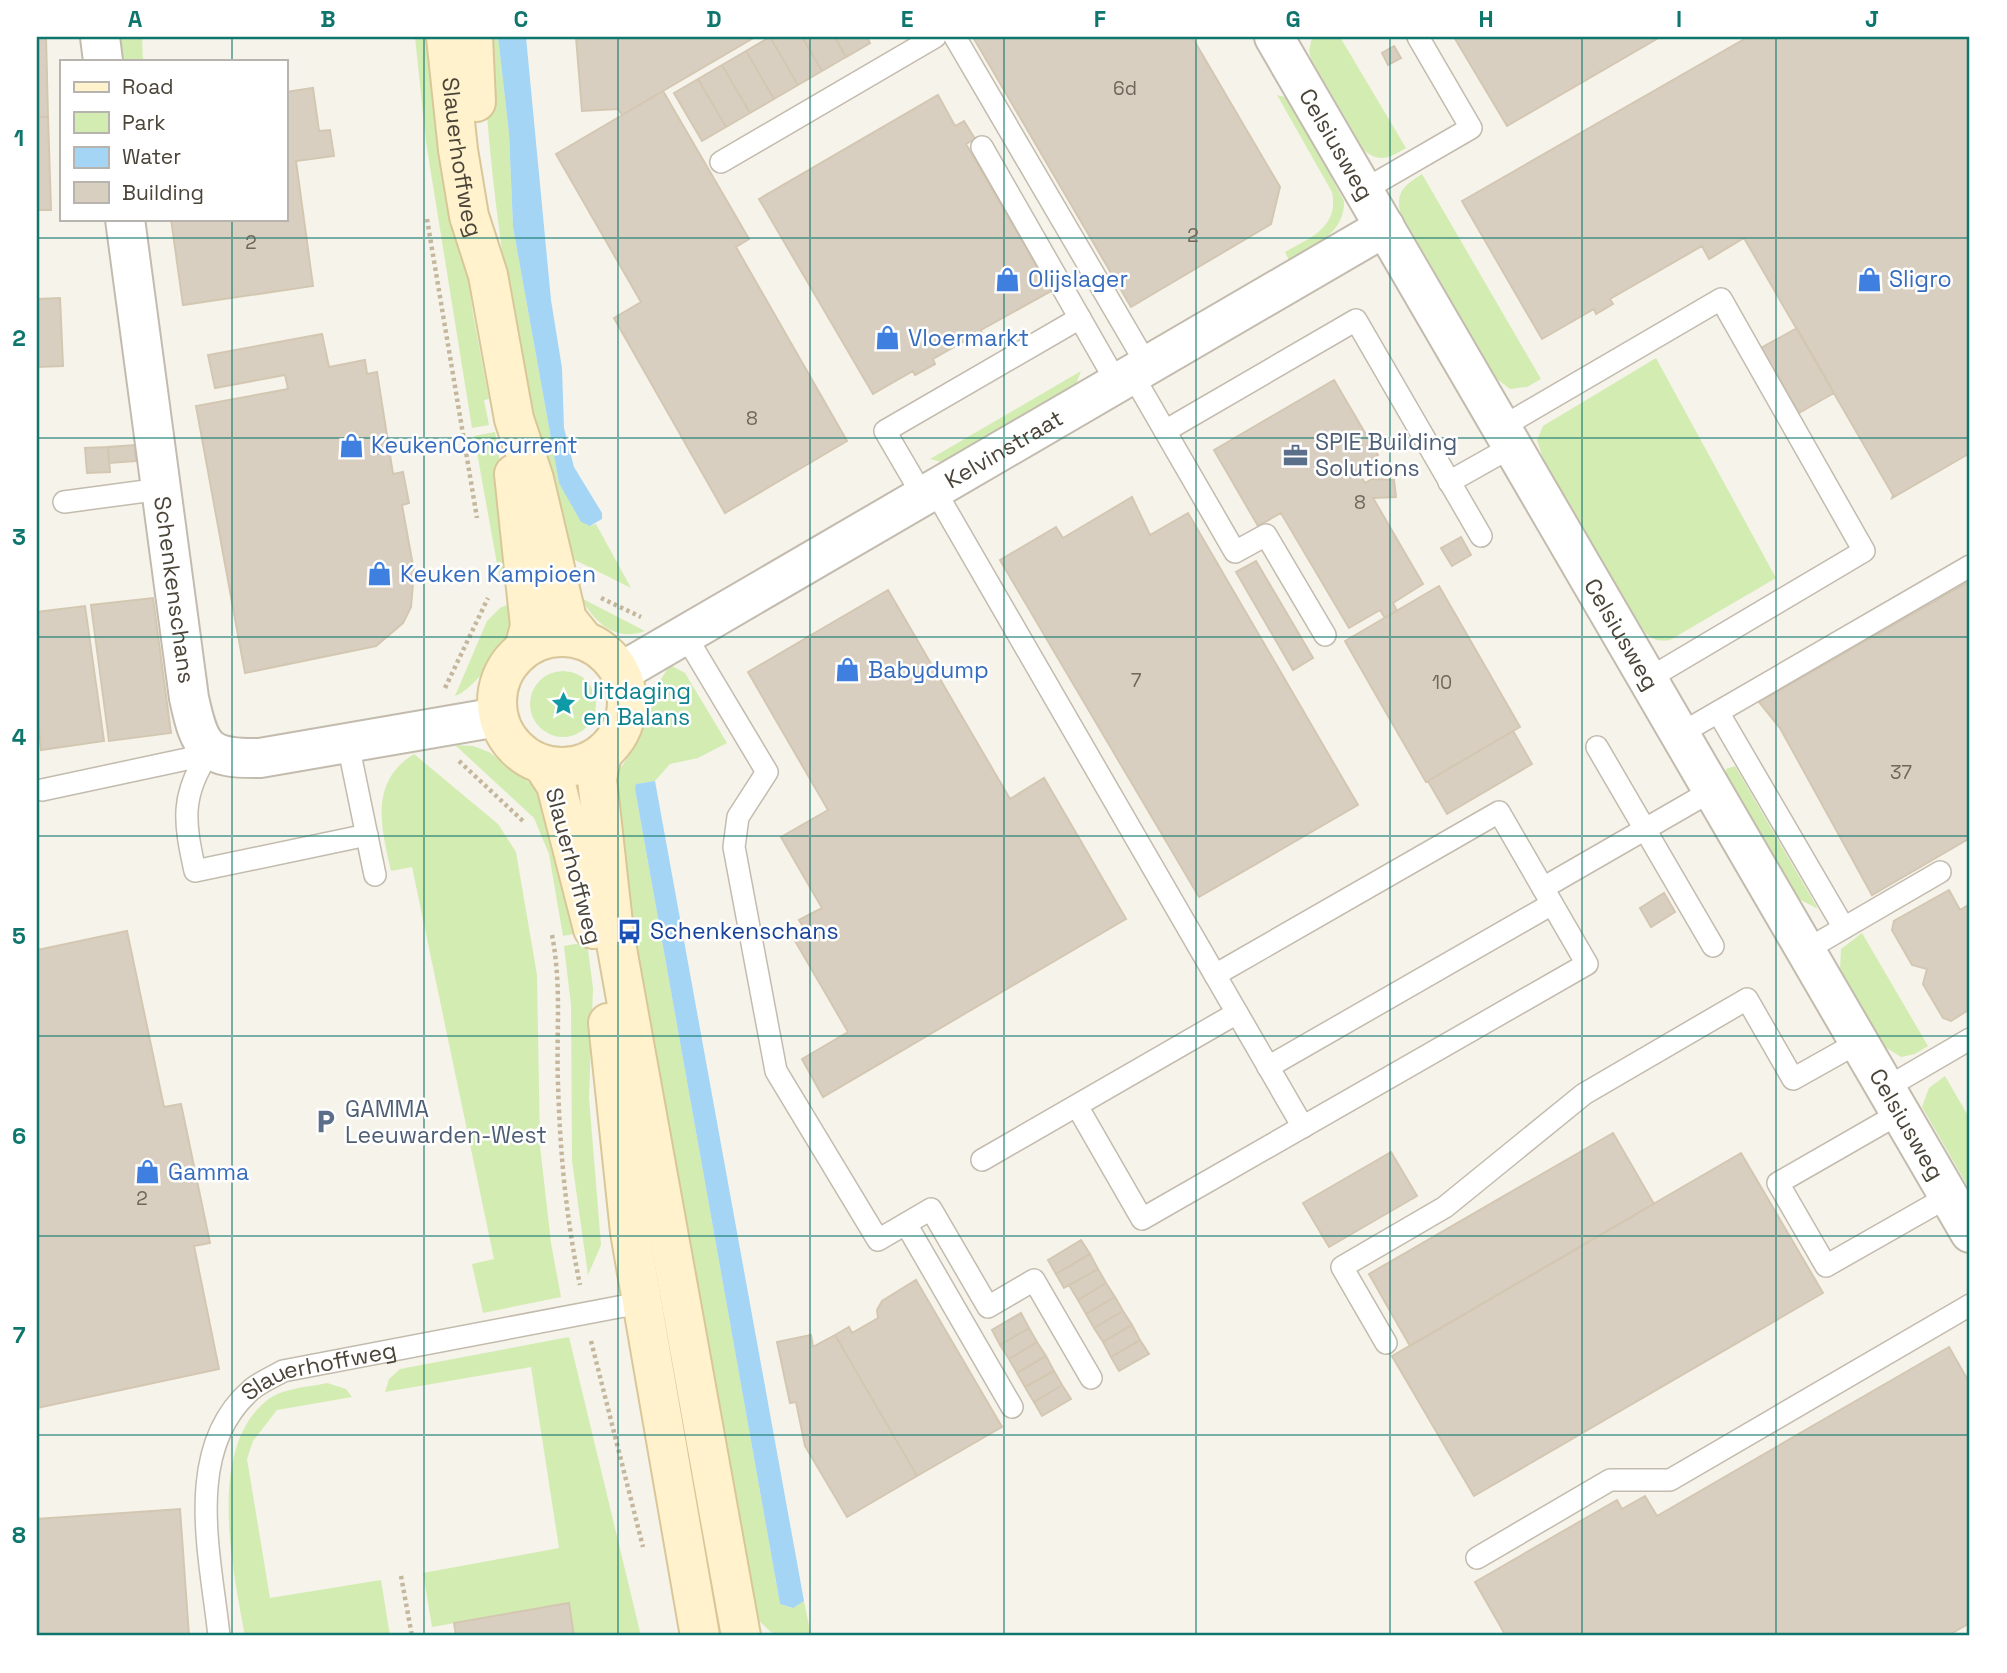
<svg xmlns="http://www.w3.org/2000/svg" width="2007" height="1673" font-family="'Space Grotesk',sans-serif">
	<rect width="100%" height="100%" fill="#f6f3eb"/>
	<!-- green -->
	<path fill="#d3ecb2" d="M119,37H142L143,61H122Z
		M415,37H435L473,314L489,399L484,400L489,425L472,428L426,142Z
		M482,37H498L509,133L513,227L559,483L590,526L596,524L631,588L563,554C519,386 490,210 482,37Z
		M1312,37H1340L1406,148C1391,157 1379,164 1364,150L1311,59L1309,51Z
		M1277,95L1289,98L1344,201C1345,234 1314,245 1289,260L1285,252C1312,237 1339,227 1332,192Z
		M1422,174L1541,379L1527,387L1510,389L1497,379L1400,212C1396,191 1405,185 1422,174Z
		M1656,358L1776,578L1670,640C1657,642 1651,639 1643,630L1544,461L1537,440L1543,426Z
		M1081,371L1076,384L942,462L930,459Z
		M495,432L504,488L512,583L503,581L499,575L474,436Z
		M581,598L645,631C615,642 595,623 581,598Z
		M509,604C510,609 513,616 513,621C512,640 472,692 455,696L487,621L500,608Z
		M670,665L685,673L727,743L698,758L670,764L655,781L637,784L635,789L780,1604L792,1608L804,1601L811,1636H775L754,1616L631,961L639,959L613,811L616,775L639,740L649,698Z
		M530 704a33 33 0 1 1 66 0a33 33 0 1 1-66 0Z
		M455,745L473,746L489,752L539,790L584,932L563,936L549,854L534,818Z
		M414,754L498,824L516,852L537,975L540,1146L551,1243L561,1297L483,1313L472,1264L494,1259L412,867L391,871C381,827 369,782 414,754Z
		M1735,766L1818,909L1799,899L1726,773V769Z
		M1862,933L1928,1046L1915,1054L1901,1057L1885,1047L1840,970L1841,949Z
		M587,942L593,988L589,1098L601,1245L588,1275L572,1161L571,1005L564,946Z
		M1945,1076L1970,1119V1190L1922,1107L1929,1088Z
		M569,1337L641,1636H574L569,1603L432,1627L423,1573L559,1548L531,1367L385,1392L389,1379L400,1369Z
		M327,1383L346,1389L352,1397L277,1410L253,1441L247,1459L270,1598L381,1580L390,1636H245C233,1570 205,1445 270,1398C285,1388 309,1387 327,1383Z"/>
	<!-- water -->
	<path fill="#a5d5f5" d="M498,37H526L551,300L562,368L564,428L574,467L602,513V519L590,526L581,522L559,483L513,227L509,133Z
		M655,781L804,1601L793,1608L780,1604L635,789L636,784Z"/>
	<!-- building -->
	<path fill="#d9cfc0" stroke="#d4c7b2" stroke-width="2" d="M37,37H46L48,117H37Z
		M576,37H755L622,115L618,109L582,111Z
		M770,37H802L822,71L798,85Z
		M770,37L798,85L774,99L746,51Z
		M802,37H835L846,57L822,71Z
		M835,37H867L870,43L846,57Z
		M973,37H1192L1280,187L1271,224L1131,307Z
		M1454,37H1660L1507,126Z
		M1748,37H1970V453L1892,498L1893,495L1744,238L1709,259L1702,246L1610,299L1613,304L1596,314L1594,309L1542,339L1462,201Z
		M1394,46L1401,58L1388,65L1382,53Z
		M746,51L774,99L750,113L722,65Z
		M722,65L750,113L726,127L698,79Z
		M698,79L726,127L702,141L674,93Z
		M313,88L319,131L330,130L334,156L296,161L313,286L183,305L171,219H285V92Z
		M663,91L749,239L736,247L847,441L725,513L614,318L641,302L556,154Z
		M938,95L955,126L964,121L975,139L966,144L1051,291L981,330L982,337L970,343L968,339L933,359L935,364L915,375L913,371L873,394L759,199Z
		M37,117H48L51,210H37Z
		M60,298L63,366L37,367V299Z
		M1797,328L1834,393L1799,413L1761,348Z
		M322,334L329,367L365,360L367,374L377,372L393,474L403,472L409,503L402,505L414,571L411,607L403,623L376,646L245,673L196,406L288,389L285,375L215,388L208,355Z
		M1334,380L1378,455L1356,469L1365,483L1372,479L1394,480L1396,497L1373,498L1423,584L1393,603L1397,611L1385,618L1380,610L1349,628L1281,513L1258,526L1214,450Z
		M135,445L136,461L109,463L108,447Z
		M108,447L110,472L87,473L85,448Z
		M1132,497L1150,535L1188,513L1358,805L1199,897L1000,560L1056,527L1063,538Z
		M1461,537L1471,555L1452,566L1441,548Z
		M1256,561L1313,658L1293,670L1236,572Z
		M1970,581V838L1872,895L1780,728L1759,702Z
		M1439,586L1520,727L1426,782L1345,641Z
		M888,590L1010,799L1044,778L1126,919L823,1097L802,1059L848,1032L794,939L806,932L799,920L822,908L781,837L828,810L748,672Z
		M153,598L171,733L109,741L91,605Z
		M85,606L104,741L41,750L37,709V612Z
		M1513,731L1532,764L1447,814L1428,781Z
		M1949,890L1960,910L1970,904V1009L1951,1021L1943,1018L1923,984L1927,969L1912,965L1892,930L1894,921Z
		M1664,893L1675,912L1651,927L1640,908Z
		M127,931L164,1107L181,1104L210,1243L194,1246L219,1369L37,1408V950Z
		M1613,1133L1654,1204L1410,1346L1369,1274Z
		M1391,1152L1417,1196L1329,1247L1303,1203Z
		M1741,1153L1823,1293L1474,1496L1392,1356Z
		M1081,1240L1090,1254L1056,1274L1048,1260Z
		M1090,1254L1098,1269L1064,1288L1056,1274Z
		M1098,1269L1106,1283L1078,1300L1069,1285Z
		M916,1280L1002,1427L917,1476L835,1335L849,1327L852,1333L878,1318L877,1310L882,1301Z
		M1106,1283L1115,1297L1086,1314L1078,1300Z
		M1115,1297L1123,1311L1094,1328L1086,1314Z
		M1123,1311L1132,1325L1103,1342L1094,1328Z
		M1021,1313L1029,1328L1000,1345L992,1330Z
		M1132,1325L1140,1340L1111,1357L1103,1342Z
		M1029,1328L1037,1342L1009,1359L1000,1345Z
		M811,1335L813,1347L835,1335L917,1476L847,1517L805,1446L796,1402L790,1403L777,1342Z
		M1140,1340L1149,1354L1119,1371L1111,1357Z
		M1037,1342L1046,1356L1017,1373L1009,1359Z
		M1949,1347L1970,1384V1623L1947,1636H1506L1475,1582L1617,1500L1622,1509L1645,1496L1657,1516Z
		M1046,1356L1054,1371L1025,1387L1017,1373Z
		M1054,1371L1062,1385L1034,1402L1025,1387Z
		M1062,1385L1071,1399L1042,1416L1034,1402Z
		M180,1509L189,1636H37V1519Z
		M569,1603L574,1636H456L454,1623Z"/>
	<g fill="none" stroke-linecap="round" stroke-linejoin="round">
		<defs>
			<g id="lane">
				<path d="M955,37L1147,365"/>
				<path d="M982,147L1117,383"/>
				<path d="M721,162L935,37"/>
				<path d="M1364,190L1471,128L1418,37"/>
				<path d="M1132,374L1235,552L1266,535L1325,635"/>
				<path d="M1502,427L1721,299L1864,551L1648,679"/>
				<path d="M1165,431L1356,320L1481,536"/>
				<path d="M1449,482L1513,446"/>
				<path d="M934,489L1303,1127"/>
				<path d="M923,496L885,431L1080,318"/>
				<path d="M64,502L161,489"/>
				<path d="M678,638L694,650L767,772L738,817L734,847L776,1071L878,1240L931,1209L988,1307L1034,1280L1091,1378"/>
				<path d="M1718,712L1844,928"/>
				<path d="M1680,734L1970,566"/>
				<path d="M348,744L375,875"/>
				<path d="M1597,747L1713,946"/>
				<path d="M210,751C180,795 184,821 195,871L367,835"/>
				<path d="M42,790L187,759L210,751"/>
				<path d="M1543,888L1713,790"/>
				<path d="M1806,950L1940,872"/>
				<path d="M1268,1067L1552,904"/>
				<path d="M1886,1088L1970,1039"/>
				<path d="M1077,1106L1142,1219L1587,964L1499,812L1215,975"/>
				<path d="M1900,1113L1778,1183L1826,1266L1949,1196"/>
				<path d="M982,1160L1237,1013"/>
				<path d="M906,1224L1012,1407"/>
				<path d="M1386,1343L1342,1267L1445,1207L1584,1094L1747,999L1793,1079L1859,1042"/>
				<path d="M1477,1558L1610,1480H1670L1970,1305"/>
				<path id="s1" d="M219,1636C211,1558 182,1450 251,1390C260,1382 273,1377 283,1371L650,1301"/>
			</g>
			<g id="street">
				<path d="M100,37L103,61"/>
				<path id="s2" d="M1274,37L1970,1233"/>
				<path id="s3" d="M125,219L189,698C200,749 206,759 260,758L498,717"/>
				<path id="s4" d="M621,672L1385,227"/>
			</g>
			<g id="secondary">
				<path id="s5" d="M446,37L458,150L469,216L488,275L514,419L534,479L567,619L583,639"/>
				<path d="M473,37L476,102"/>
				<path d="M514,474L530,626L524,649"/>
				<circle cx="562" cy="702" r="65"/>
				<path d="M602,754L597,779L614,932L741,1636"/>
				<path d="M543,765L556,785L593,929"/>
				<path d="M608,1023L630,1232L700,1636"/>
			</g>
		</defs>
		<!-- lane casing -->
		<use href="#lane" stroke="#c3bbad" stroke-width="24"/>
		<!-- street casing -->
		<use href="#street" stroke="#c3bbad" stroke-width="42"/>
		<!-- secondary casing -->
		<use href="#secondary" stroke="#d9c799" stroke-width="42"/>
		<!-- path -->
		<path stroke="#c5b79d" stroke-width="4.5" stroke-dasharray="3.5 3.5" stroke-linecap="butt" d="M427,219L477,518
			M601,598L641,617
			M445,688L488,598
			M459,761L524,822
			M552,935C562,987 556,1033 558,1084C560,1152 566,1218 580,1285
			M591,1341L643,1547
			M401,1576L412,1636"/>
		<!-- lane -->
		<use href="#lane" stroke="#fff" stroke-width="21"/>
		<!-- street -->
		<use href="#street" stroke="#fff" stroke-width="38"/>
		<!-- secondary -->
		<use href="#secondary" stroke="#fff2cc" stroke-width="38"/>
	</g>
	<!-- grid -->
	<path fill="none" stroke="#0f766e" stroke-width="2" stroke-opacity="0.55" d="M232,37V61M424,37V1636M618,37V1636M810,37V1636M1004,37V1636M1196,37V1636M1390,37V1636M1582,37V1636M1776,37V1636M232,219V1636M37,238H1970M37,438H1970M37,637H1970M37,836H1970M37,1036H1970M37,1236H1970M37,1435H1970"/>
	<!-- icons -->
	<defs>
		<symbol id="shop-bare" viewBox="-9 -9 18 18"><path d="M-5-2.5h2.3a2.7 3.5 0 0 1 5.4 0H5L5.5 6h-11ZM-1.5-2.5h3a1.5 2.3 0 0 0-3 0Z" fill="#3f7fe0" stroke="#fff" stroke-width="2.5" paint-order="stroke"/></symbol>
		<symbol id="office-bare" viewBox="-9 -9 18 18"><path d="M-6-3h4V-5.5h4V-3h4V5H-6ZM-1-4.5V-3h2v-1.5ZM-6 0V1H6V0Z" fill="#5c6f8a" stroke="#fff" stroke-width="2.5" paint-order="stroke"/></symbol>
		<symbol id="sight-bare" viewBox="-9 -9 18 18"><path d="M0-6L1.8-2.2L6-1.7L2.9 1.2L3.7 5.4L0 3.3L-3.7 5.4L-2.9 1.2L-6-1.7L-1.8-2.2Z" fill="#0f9aa8" stroke="#fff" stroke-width="2.5" paint-order="stroke"/></symbol>
		<symbol id="bus-bare" viewBox="-9 -9 18 18"><path d="M-5-6H5V4H4V6H2V4H-2V6H-4V4H-5ZM-3.5-4V0h7V-4ZM-3.5 1.2v1.5H-2V1.2ZM2 1.2v1.5H3.5V1.2Z" fill="#1a4fb4" stroke="#fff" stroke-width="2.5" paint-order="stroke"/></symbol>
		<symbol id="parking-bare" viewBox="-9 -9 18 18"><path d="M-3.5-5.5H1a3.5 3.5 0 0 1 0 7H-1V5.5H-3.5ZM-1-3.4V-.6H.8a1.4 1.4 0 0 0 0-2.8Z" fill="#5c6f8a" stroke="#fff" stroke-width="2.5" paint-order="stroke"/></symbol>
	</defs>
	<g fill-rule="evenodd">
		<use href="#shop-bare" x="990" y="262" width="35" height="35"/>
		<use href="#shop-bare" x="1852" y="262" width="35" height="35"/>
		<use href="#shop-bare" x="870" y="320" width="35" height="35"/>
		<use href="#shop-bare" x="334" y="428" width="35" height="35"/>
		<use href="#office-bare" x="1278" y="438" width="35" height="35"/>
		<use href="#shop-bare" x="362" y="556" width="35" height="35"/>
		<use href="#shop-bare" x="830" y="652" width="35" height="35"/>
		<use href="#sight-bare" x="546" y="686" width="35" height="35"/>
		<use href="#bus-bare" x="612" y="914" width="35" height="35"/>
		<use href="#parking-bare" x="308" y="1104" width="35" height="35"/>
		<use href="#shop-bare" x="130" y="1154" width="35" height="35"/>
	</g>
	<g text-anchor="middle" stroke-width="5" stroke-linejoin="round" paint-order="stroke">
		<!-- number labels -->
		<g font-size="19" fill="#6e675a">
			<text x="1125" y="95">6d</text>
			<text x="1193" y="242">2</text>
			<text x="251" y="249">2</text>
			<text x="752" y="425">8</text>
			<text x="1360" y="509">8</text>
			<text x="1136" y="687">7</text>
			<text x="1442" y="689">10</text>
			<text x="1901" y="779">37</text>
			<text x="142" y="1205">2</text>
		</g>
		<!-- street labels -->
		<g font-size="23" fill="#4b4438" stroke="#fff">
			<text dy="8" stroke="none"><textPath href="#s2" startOffset="124">Celsiusweg</textPath></text>
			<text dy="8" stroke="none"><textPath href="#s5" startOffset="121">Slauerhoffweg</textPath></text>
			<text dy="8" stroke="none"><textPath href="#s4" startOffset="443">Kelvinstraat</textPath></text>
			<text dy="8" stroke="none"><textPath href="#s3" startOffset="374">Schenkenschans</textPath></text>
			<text dy="8" stroke="none"><textPath href="#s2" startOffset="691">Celsiusweg</textPath></text>
			<text transform="translate(574 866) rotate(75)" y="8">Slauerhoffweg</text>
			<text dy="8" stroke="none"><textPath href="#s2" startOffset="1258">Celsiusweg</textPath></text>
			<text dy="8" stroke="none"><textPath href="#s1" startOffset="331">Slauerhoffweg</textPath></text>
		</g>
		<!-- shop labels -->
		<g font-size="23" fill="#366cbe" stroke="#fff" text-anchor="start">
			<text x="1028" y="287">Olijslager</text>
			<text x="1889" y="287">Sligro</text>
			<text x="908" y="346">Vloermarkt</text>
			<text x="371" y="453">KeukenConcurrent</text>
			<text x="400" y="582">Keuken Kampioen</text>
			<text x="868" y="678">Babydump</text>
			<text x="168" y="1180">Gamma</text>
		</g>
		<!-- service labels -->
		<g font-size="23" fill="#4e5e75" stroke="#fff" text-anchor="start">
			<text x="1315" y="450">SPIE Building<tspan x="1315" dy="26">Solutions</tspan></text>
			<text x="345" y="1117">GAMMA<tspan x="345" dy="26">Leeuwarden-West</tspan></text>
		</g>
		<!-- culture labels -->
		<g font-size="23" fill="#0d838f" stroke="#fff" text-anchor="start">
			<text x="583" y="699">Uitdaging<tspan x="583" dy="26">en Balans</tspan></text>
		</g>
		<!-- transit labels -->
		<g font-size="23" fill="#164399" stroke="#fff" text-anchor="start">
			<text x="650" y="939">Schenkenschans</text>
		</g>
	</g>
	<!-- border -->
	<rect width="2007" height="1673" fill="none" stroke="#ffffff" stroke-width="77"/>
	<!-- legend -->
	<rect x="60" y="60" width="228" height="161" fill="#ffffff" stroke="#b7b4af" stroke-width="2"/>
	<rect x="74" y="82" width="35" height="10" fill="#fff2cc" stroke="#b7b4af" stroke-width="2"/>
	<text x="122" y="94" font-size="21" fill="#4b4438">Road</text>
	<rect x="74" y="112" width="35" height="21" fill="#d3ecb2" stroke="#b7b4af" stroke-width="2"/>
	<text x="122" y="130" font-size="21" fill="#4b4438">Park</text>
	<rect x="74" y="147" width="35" height="21" fill="#a5d5f5" stroke="#b7b4af" stroke-width="2"/>
	<text x="122" y="164" font-size="21" fill="#4b4438">Water</text>
	<rect x="74" y="182" width="35" height="21" fill="#d9cfc0" stroke="#b7b4af" stroke-width="2"/>
	<text x="122" y="200" font-size="21" fill="#4b4438">Building</text>
	<rect x="38" y="38" width="1930" height="1596" fill="none" stroke="#0f766e" stroke-width="2.5"/>
	<g font-size="23" text-anchor="middle" font-weight="bold" fill="#0f766e">
		<text x="135" y="27">A</text>
		<text x="328" y="27">B</text>
		<text x="521" y="27">C</text>
		<text x="714" y="27">D</text>
		<text x="907" y="27">E</text>
		<text x="1100" y="27">F</text>
		<text x="1293" y="27">G</text>
		<text x="1486" y="27">H</text>
		<text x="1679" y="27">I</text>
		<text x="1872" y="27">J</text>
		<text x="19" y="146">1</text>
		<text x="19" y="346">2</text>
		<text x="19" y="545">3</text>
		<text x="19" y="745">4</text>
		<text x="19" y="944">5</text>
		<text x="19" y="1144">6</text>
		<text x="19" y="1343">7</text>
		<text x="19" y="1543">8</text>
	</g>
</svg>
